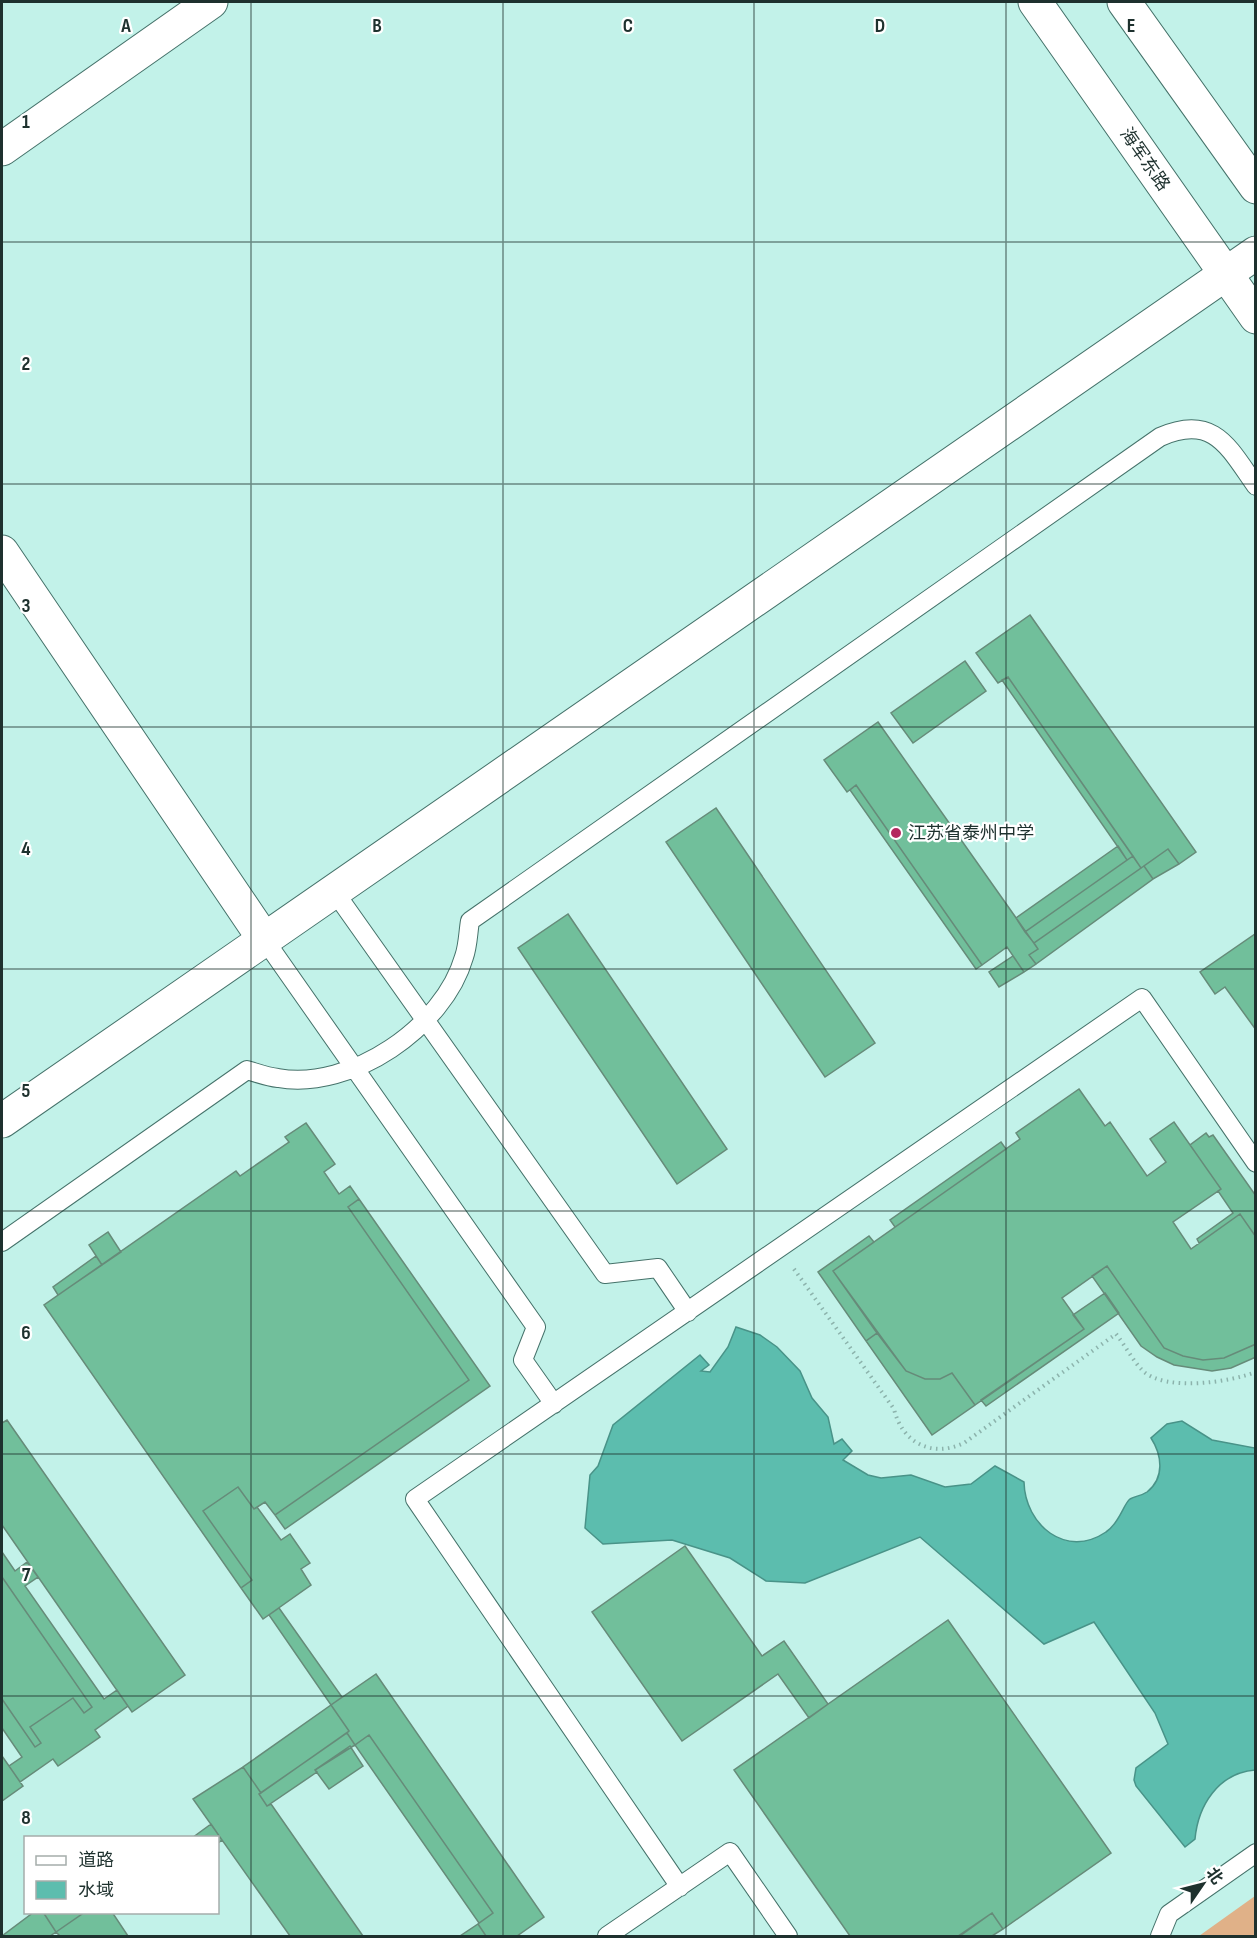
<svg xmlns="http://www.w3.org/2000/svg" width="1257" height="1938" font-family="'Sofia Sans Condensed','Noto Sans SC',sans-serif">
	<rect width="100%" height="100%" fill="#c2f2e9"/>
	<!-- green -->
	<path fill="#e0b188" d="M1255,1896V1936H1199Z"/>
	<!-- water -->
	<path fill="#5cbdae" stroke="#499388" stroke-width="1.5" d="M736,1327L760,1335L777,1347L800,1371L812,1398L828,1417L834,1444L842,1439L852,1451L843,1460L868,1475L881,1478L911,1475L945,1487L971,1484L995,1466L1024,1482C1025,1525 1066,1559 1106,1532C1119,1524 1124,1503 1130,1499C1135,1496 1141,1496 1147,1492C1165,1478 1162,1455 1151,1438L1167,1424L1182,1421L1212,1440L1255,1448V1770C1218,1773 1198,1806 1195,1839L1185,1847L1136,1786L1134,1780L1136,1768L1168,1744L1155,1713L1094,1622L1044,1644L920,1537L805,1583L766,1581L730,1558L672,1540L603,1544L585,1528L590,1475L598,1466L613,1425L700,1355L709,1365L701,1371L710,1372L728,1347Z"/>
	<!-- building -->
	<path fill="#71bf9b" stroke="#668b79" stroke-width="1.5" d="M1030,615L1196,852L1179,864L1168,849L1141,868L1008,677L998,683L976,653Z
		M965,661L986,691L913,743L891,713Z
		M1008,677L1133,856L1127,860L1002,680Z
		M878,722L1038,949L1029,955L1036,964L1024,972L1007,947L982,965L856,785L847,792L824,760Z
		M856,785L982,965L976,969L850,790Z
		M716,808L875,1043L825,1077L666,842Z
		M1118,846L1127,860L1025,932L1016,918Z
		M1168,849L1179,864L1153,879L1144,866Z
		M1133,856L1141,868L1034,943L1025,932Z
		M1144,866L1153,879L1036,964L1029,955L1038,949L1034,943Z
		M568,914L727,1149L677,1184L518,948Z
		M1255,934H1256V1030L1225,987L1215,994L1200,972Z
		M1013,956L1024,972L999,987L989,972Z
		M1079,1089L1105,1126L1110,1122L1147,1176L1166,1162L1150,1139L1174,1122L1221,1189L1173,1222L1191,1249L1240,1214L1256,1237V1344L1224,1358L1203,1360L1183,1356L1164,1348L1107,1266L1062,1298L1084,1329L975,1405L952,1373L940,1379H925L906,1371L833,1271L1020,1139L1016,1133Z
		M306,1123L335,1164L324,1172L339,1194L350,1186L359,1199L348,1207L469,1380L275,1515L265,1502L254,1509L238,1487L203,1511L252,1580L241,1588L44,1305L236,1171L240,1176L289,1142L285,1137Z
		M1206,1133L1209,1137L1213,1135L1256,1196V1237L1240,1214L1199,1243L1197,1239L1233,1213L1218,1191L1221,1189L1190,1145Z
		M1001,1142L1006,1149L895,1227L890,1220Z
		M359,1199L490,1386L285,1529L275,1515L469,1380L348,1207Z
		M108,1232L121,1252L102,1265L89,1245Z
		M869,1236L874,1242L833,1271L877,1333L866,1341L818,1272Z
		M96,1256L102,1265L58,1295L53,1287Z
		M1107,1266L1164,1348L1183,1356L1203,1360L1224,1358L1256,1344V1357L1231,1368L1212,1371L1174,1365L1157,1357L1141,1346L1092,1276Z
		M1105,1293L1119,1313L986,1406L981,1400L1084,1329L1073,1315Z
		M877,1333L906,1371L925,1379H940L952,1373L975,1405L932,1435L866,1341Z
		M7,1420L185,1675L132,1712L2,1525V1423Z
		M238,1487L254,1509L257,1507L281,1540L290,1534L310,1563L301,1569L311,1585L263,1619L241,1588L252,1580L203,1511Z
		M685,1546L762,1656L784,1641L828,1704L809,1718L778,1674L682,1741L592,1612Z
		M2,1552L15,1571L27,1562L38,1577L25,1586L104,1699L117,1690L128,1706L95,1730L100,1737L58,1766L53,1759L20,1782L9,1766L22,1757L2,1728V1699L35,1747L41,1743L30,1727L73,1698L84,1713L92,1707L2,1577Z
		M2,1577L92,1707L84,1713L73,1698L30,1727L41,1743L35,1747L2,1699Z
		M279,1608L342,1697L331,1705L269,1615Z
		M948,1620L1111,1853L1003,1929L992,1913L958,1936H850L734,1770Z
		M376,1674L544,1917L517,1936H486L478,1924L493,1913L369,1735L355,1745L347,1733L349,1731L331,1705Z
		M331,1705L349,1731L261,1793L243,1767Z
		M347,1733L355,1745L315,1770L317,1772L267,1806L259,1794Z
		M369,1735L493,1913L479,1923L355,1745Z
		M350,1746L363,1766L329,1789L315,1770Z
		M2,1756L23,1786L2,1801Z
		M243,1767L261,1793L259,1794L267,1806L271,1804L363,1936H290L193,1799Z
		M211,1824L222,1840L218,1843V1838H192Z
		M34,1912H43L56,1932L50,1936H2Z
		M43,1912H85L56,1932Z
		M85,1912H112L128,1936H60L56,1932Z
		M992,1913L1003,1929L992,1936H960Z
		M478,1924L486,1936H460Z"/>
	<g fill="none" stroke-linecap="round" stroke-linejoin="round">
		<defs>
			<path id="service" d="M334,891L605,1274L658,1268L688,1312
				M264,939L536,1327L523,1360L554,1404
				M2,1242L247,1070C257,1073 268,1077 278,1078C351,1091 444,1027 464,957C468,946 468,933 470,921L1160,437C1214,413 1229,448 1256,486
				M680,1887L415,1499L1142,998L1256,1163
				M607,1936L730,1852L788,1936
				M1160,1936L1169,1914L1256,1853"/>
			<path id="minor" d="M2,552L264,939"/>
			<path id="tertiary" d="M2,149L211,2
				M2,1121L1256,253"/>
			<path id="primary" d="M1035,2L1256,317
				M1124,2L1256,187"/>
		</defs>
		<!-- service casing -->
		<use href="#service" stroke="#45726a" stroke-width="20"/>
		<!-- minor casing -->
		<use href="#minor" stroke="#45726a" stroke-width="35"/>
		<!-- tertiary casing -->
		<use href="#tertiary" stroke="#45726a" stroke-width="35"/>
		<!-- primary casing -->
		<use href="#primary" stroke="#45726a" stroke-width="35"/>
		<!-- path -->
		<path stroke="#8cb3ac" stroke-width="4" stroke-dasharray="1.5 4.5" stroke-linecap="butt" d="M794,1269L894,1409C902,1443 932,1458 964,1443L1116,1334C1125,1345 1133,1361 1143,1371C1166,1392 1230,1382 1256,1372"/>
		<!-- service -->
		<use href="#service" stroke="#fff" stroke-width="18"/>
		<!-- minor -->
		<use href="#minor" stroke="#fff" stroke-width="33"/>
		<!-- tertiary -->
		<use href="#tertiary" stroke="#fff" stroke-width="33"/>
		<!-- primary -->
		<use href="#primary" stroke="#fff" stroke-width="33"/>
	</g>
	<!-- grid -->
	<path fill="none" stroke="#1e312e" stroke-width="1.5" stroke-opacity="0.55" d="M251,2V1936M503,2V1936M754,2V1936M1006,2V1936M2,242H1256M2,484H1256M2,727H1256M2,969H1256M2,1211H1256M2,1454H1256M2,1696H1256"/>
	<!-- markers -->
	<circle fill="#b4275f" stroke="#fff" stroke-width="2" cx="896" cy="833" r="6"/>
	<g text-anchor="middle" stroke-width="4.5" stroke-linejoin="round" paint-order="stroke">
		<!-- street labels -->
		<g font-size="18" fill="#1e312e" stroke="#fff">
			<text transform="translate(1145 159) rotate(55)" y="6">海军东路</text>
		</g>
		<!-- poi labels -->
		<g font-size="18" fill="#1e312e" stroke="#fff" text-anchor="start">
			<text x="908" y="839">江苏省泰州中学</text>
		</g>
	</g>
	<g font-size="20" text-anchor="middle" font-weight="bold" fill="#1e312e" stroke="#fff" stroke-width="4.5" stroke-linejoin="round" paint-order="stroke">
		<text x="126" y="32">A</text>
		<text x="377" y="32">B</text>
		<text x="628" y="32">C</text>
		<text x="880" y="32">D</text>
		<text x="1131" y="32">E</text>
		<text x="26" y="128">1</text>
		<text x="26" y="370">2</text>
		<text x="26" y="612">3</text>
		<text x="26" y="855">4</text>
		<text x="26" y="1097">5</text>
		<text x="26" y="1339">6</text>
		<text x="26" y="1581">7</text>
		<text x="26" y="1824">8</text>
	</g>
	<!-- border -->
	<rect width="1257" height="1938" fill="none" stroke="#1e312e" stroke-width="6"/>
	<!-- legend -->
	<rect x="24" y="1836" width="195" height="78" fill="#ffffff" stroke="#a5adab" stroke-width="1.5"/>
	<rect x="36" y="1856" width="30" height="9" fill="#ffffff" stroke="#a5adab" stroke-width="1.5"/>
	<text x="78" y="1866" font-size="18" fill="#1e312e">道路</text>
	<rect x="36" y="1881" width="30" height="18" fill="#5cbdae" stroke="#a5adab" stroke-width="1.5"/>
	<text x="78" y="1896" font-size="18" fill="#1e312e">水域</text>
	<!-- north arrow -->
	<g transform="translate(1203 1884) rotate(55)" stroke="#ffffff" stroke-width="4.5" paint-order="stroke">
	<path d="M0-4.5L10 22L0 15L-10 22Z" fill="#1e312e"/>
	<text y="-9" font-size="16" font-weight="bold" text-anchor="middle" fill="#1e312e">北</text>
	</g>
</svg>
